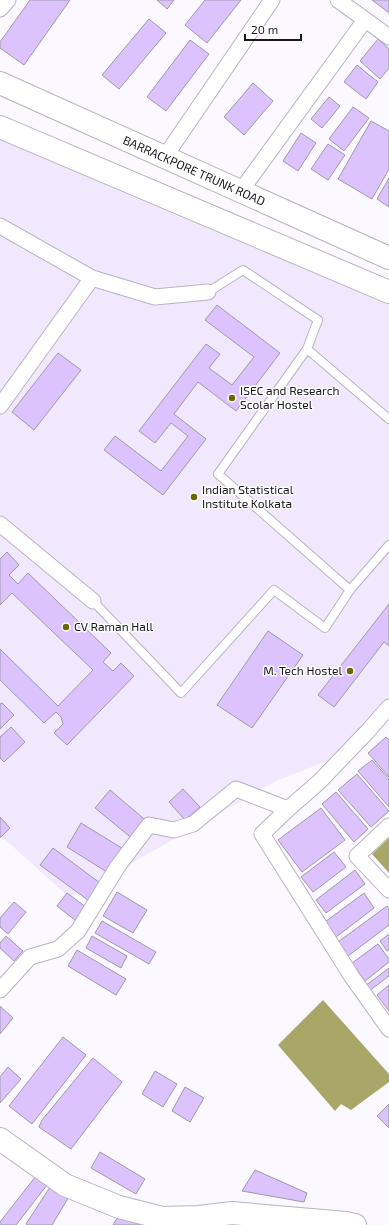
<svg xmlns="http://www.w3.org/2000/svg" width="389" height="1225" font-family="'Exo 2',sans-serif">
	<rect width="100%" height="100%" fill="#fbf8ff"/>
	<!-- built -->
	<path fill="#f1e8fe" d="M0,135L389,294V699L346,754L278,780L70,898L0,835Z"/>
	<!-- water -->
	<path fill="#a8a767" d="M389,838V873L372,854Z
		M323,1000L389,1074V1082L351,1110L341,1104L335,1111L278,1045Z"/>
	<!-- building -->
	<path fill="#ddc3fe" stroke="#9f99a7" d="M30,0H70L24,65L0,48V42Z
		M157,0H174L167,9Z
		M205,0H241L207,43L185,25Z
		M372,0H389V13Z
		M149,19L166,33L119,89L102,75Z
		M378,39L389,49V68L380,79L360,61Z
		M190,40L209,54L166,111L147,97Z
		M357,65L378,82L366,99L344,82Z
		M253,83L273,101L244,135L224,117Z
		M329,97L340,106L322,128L311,119Z
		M353,107L369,118L344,151L329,139Z
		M371,121L389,131V169L372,199L338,179Z
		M301,133L316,143L298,171L283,161Z
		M328,144L345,155L328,180L311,169Z
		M389,178V207L377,199Z
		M217,305L280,353L236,411L198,382L174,414L206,439L163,495L104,450L115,436L161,471L188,436L171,423L155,443L139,431L206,344L220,354L209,368L232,385L254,357L205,320Z
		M58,353L81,370L34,430L12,412Z
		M7,552L19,565L9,575L18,584L28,573L111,653L103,662L113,671L121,663L134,676L67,745L54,733L63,724L61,717L56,712L44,723L0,680V649L58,706L93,670L12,593L0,605V559Z
		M389,604V646L384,642L334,707L318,695Z
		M268,631L303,655L252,728L217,705Z
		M2,703L14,715L0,729V704Z
		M11,727L25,742L4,762L0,758V737Z
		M386,737L389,740V777L368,753Z
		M372,760L389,779V807L358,771Z
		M357,774L389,811L371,827L338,790Z
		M183,789L200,807L185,820L169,802Z
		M110,790L149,823L134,840L95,808Z
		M336,792L368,829L354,842L322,804Z
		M321,808L345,840L302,872L278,840Z
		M0,817L10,828L0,838Z
		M81,823L125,850L110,874L67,847Z
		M53,848L104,886L92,903L40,865Z
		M334,852L346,867L313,892L301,877Z
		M355,870L365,884L326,913L316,900Z
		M117,892L147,910L133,933L103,916Z
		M67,893L90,910L80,924L57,906Z
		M364,893L374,908L336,937L325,922Z
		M14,902L26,912L8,934L0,927V918Z
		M387,906L389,909V925L348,956L338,942Z
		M102,921L156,952L149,964L95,933Z
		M389,934V950L387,951L380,941Z
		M6,936L23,951L14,961L0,948V943Z
		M92,936L127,956L121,968L86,948Z
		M378,944L389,959V962L365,981L352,963Z
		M77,950L126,979L116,995L68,966Z
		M389,968V976L369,991L365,986Z
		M389,985V1011L377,995Z
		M0,1006L13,1018L0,1034Z
		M63,1037L86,1055L32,1124L9,1106Z
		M93,1058L122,1082L71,1149L39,1127L42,1120Z
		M8,1067L21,1079L0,1103V1077Z
		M155,1071L177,1084L163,1107L142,1094Z
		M185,1087L204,1098L190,1122L172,1111Z
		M389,1104V1128L377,1116Z
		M100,1152L145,1179L136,1194L91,1168Z
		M255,1170L307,1193L304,1202L242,1191Z
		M36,1176L47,1185L16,1225H0V1222Z
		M52,1184L70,1195L52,1225H27L26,1224Z
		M120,1213L142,1225H113Z"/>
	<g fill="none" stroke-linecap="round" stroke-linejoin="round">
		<defs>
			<path id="lane" d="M208,292L243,270L318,320L307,349
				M389,419L307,349L218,474L350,590L389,545
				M93,601L181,693L274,590L325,628L350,590"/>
			<path id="street" d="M338,0L389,37
				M0,9L8,0
				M164,158L272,0
				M240,192L365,20
				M0,226L92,278L155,297L208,292
				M0,406L92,278
				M0,524L93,601
				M389,707L367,732L319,782L288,809L262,834L352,977L389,1029
				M389,826L357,856L389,890
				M0,990L30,957L58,949L78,931L118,866L149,825L174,830L193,824L236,789L288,809"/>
			<path id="secondary" d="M0,1139L65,1185L119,1207L162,1218L199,1217L232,1213L346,1223L355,1225"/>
			<path id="primary" d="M0,83L389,258
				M0,127L389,292"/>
		</defs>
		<!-- lane casing -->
		<use href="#lane" stroke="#b9b3c1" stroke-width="10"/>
		<!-- street casing -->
		<use href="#street" stroke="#b9b3c1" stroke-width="17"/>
		<!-- secondary casing -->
		<use href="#secondary" stroke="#b9b3c1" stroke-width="24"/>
		<!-- primary casing -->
		<use href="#primary" stroke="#b9b3c1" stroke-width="24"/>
		<!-- lane -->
		<use href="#lane" stroke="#fff" stroke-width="8"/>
		<!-- street -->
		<use href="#street" stroke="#fff" stroke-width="15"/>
		<!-- secondary -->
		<use href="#secondary" stroke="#fff" stroke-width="22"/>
		<!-- primary -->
		<use href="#primary" stroke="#fff" stroke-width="22"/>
	</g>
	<!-- markers -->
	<g fill="#6a6801" stroke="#fff" stroke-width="1.5">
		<circle cx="232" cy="398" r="4"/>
		<circle cx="194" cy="497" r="4"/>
		<circle cx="66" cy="627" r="4"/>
		<circle cx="350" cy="671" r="4"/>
	</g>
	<g text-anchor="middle" stroke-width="3" stroke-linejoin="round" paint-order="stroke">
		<!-- street labels -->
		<g font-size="12" fill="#1a171d" stroke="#fff">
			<text transform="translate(194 171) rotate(24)" y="4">BARRACKPORE TRUNK ROAD</text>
		</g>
		<!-- poi labels -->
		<g font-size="12" fill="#1a171d" stroke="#fff" text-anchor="start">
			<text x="240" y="395">ISEC and Research<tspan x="240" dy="14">Scolar Hostel</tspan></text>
			<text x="202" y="494">Indian Statistical<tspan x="202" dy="14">Institute Kolkata</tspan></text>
			<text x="74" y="631">CV Raman Hall</text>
			<text x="342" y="675" text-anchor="end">M. Tech Hostel</text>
		</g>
	</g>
	<!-- scale -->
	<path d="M245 34v6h56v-6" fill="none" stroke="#1a171d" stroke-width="2"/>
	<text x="251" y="34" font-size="12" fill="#1a171d" stroke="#ffffff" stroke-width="3" paint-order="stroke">20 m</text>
</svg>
